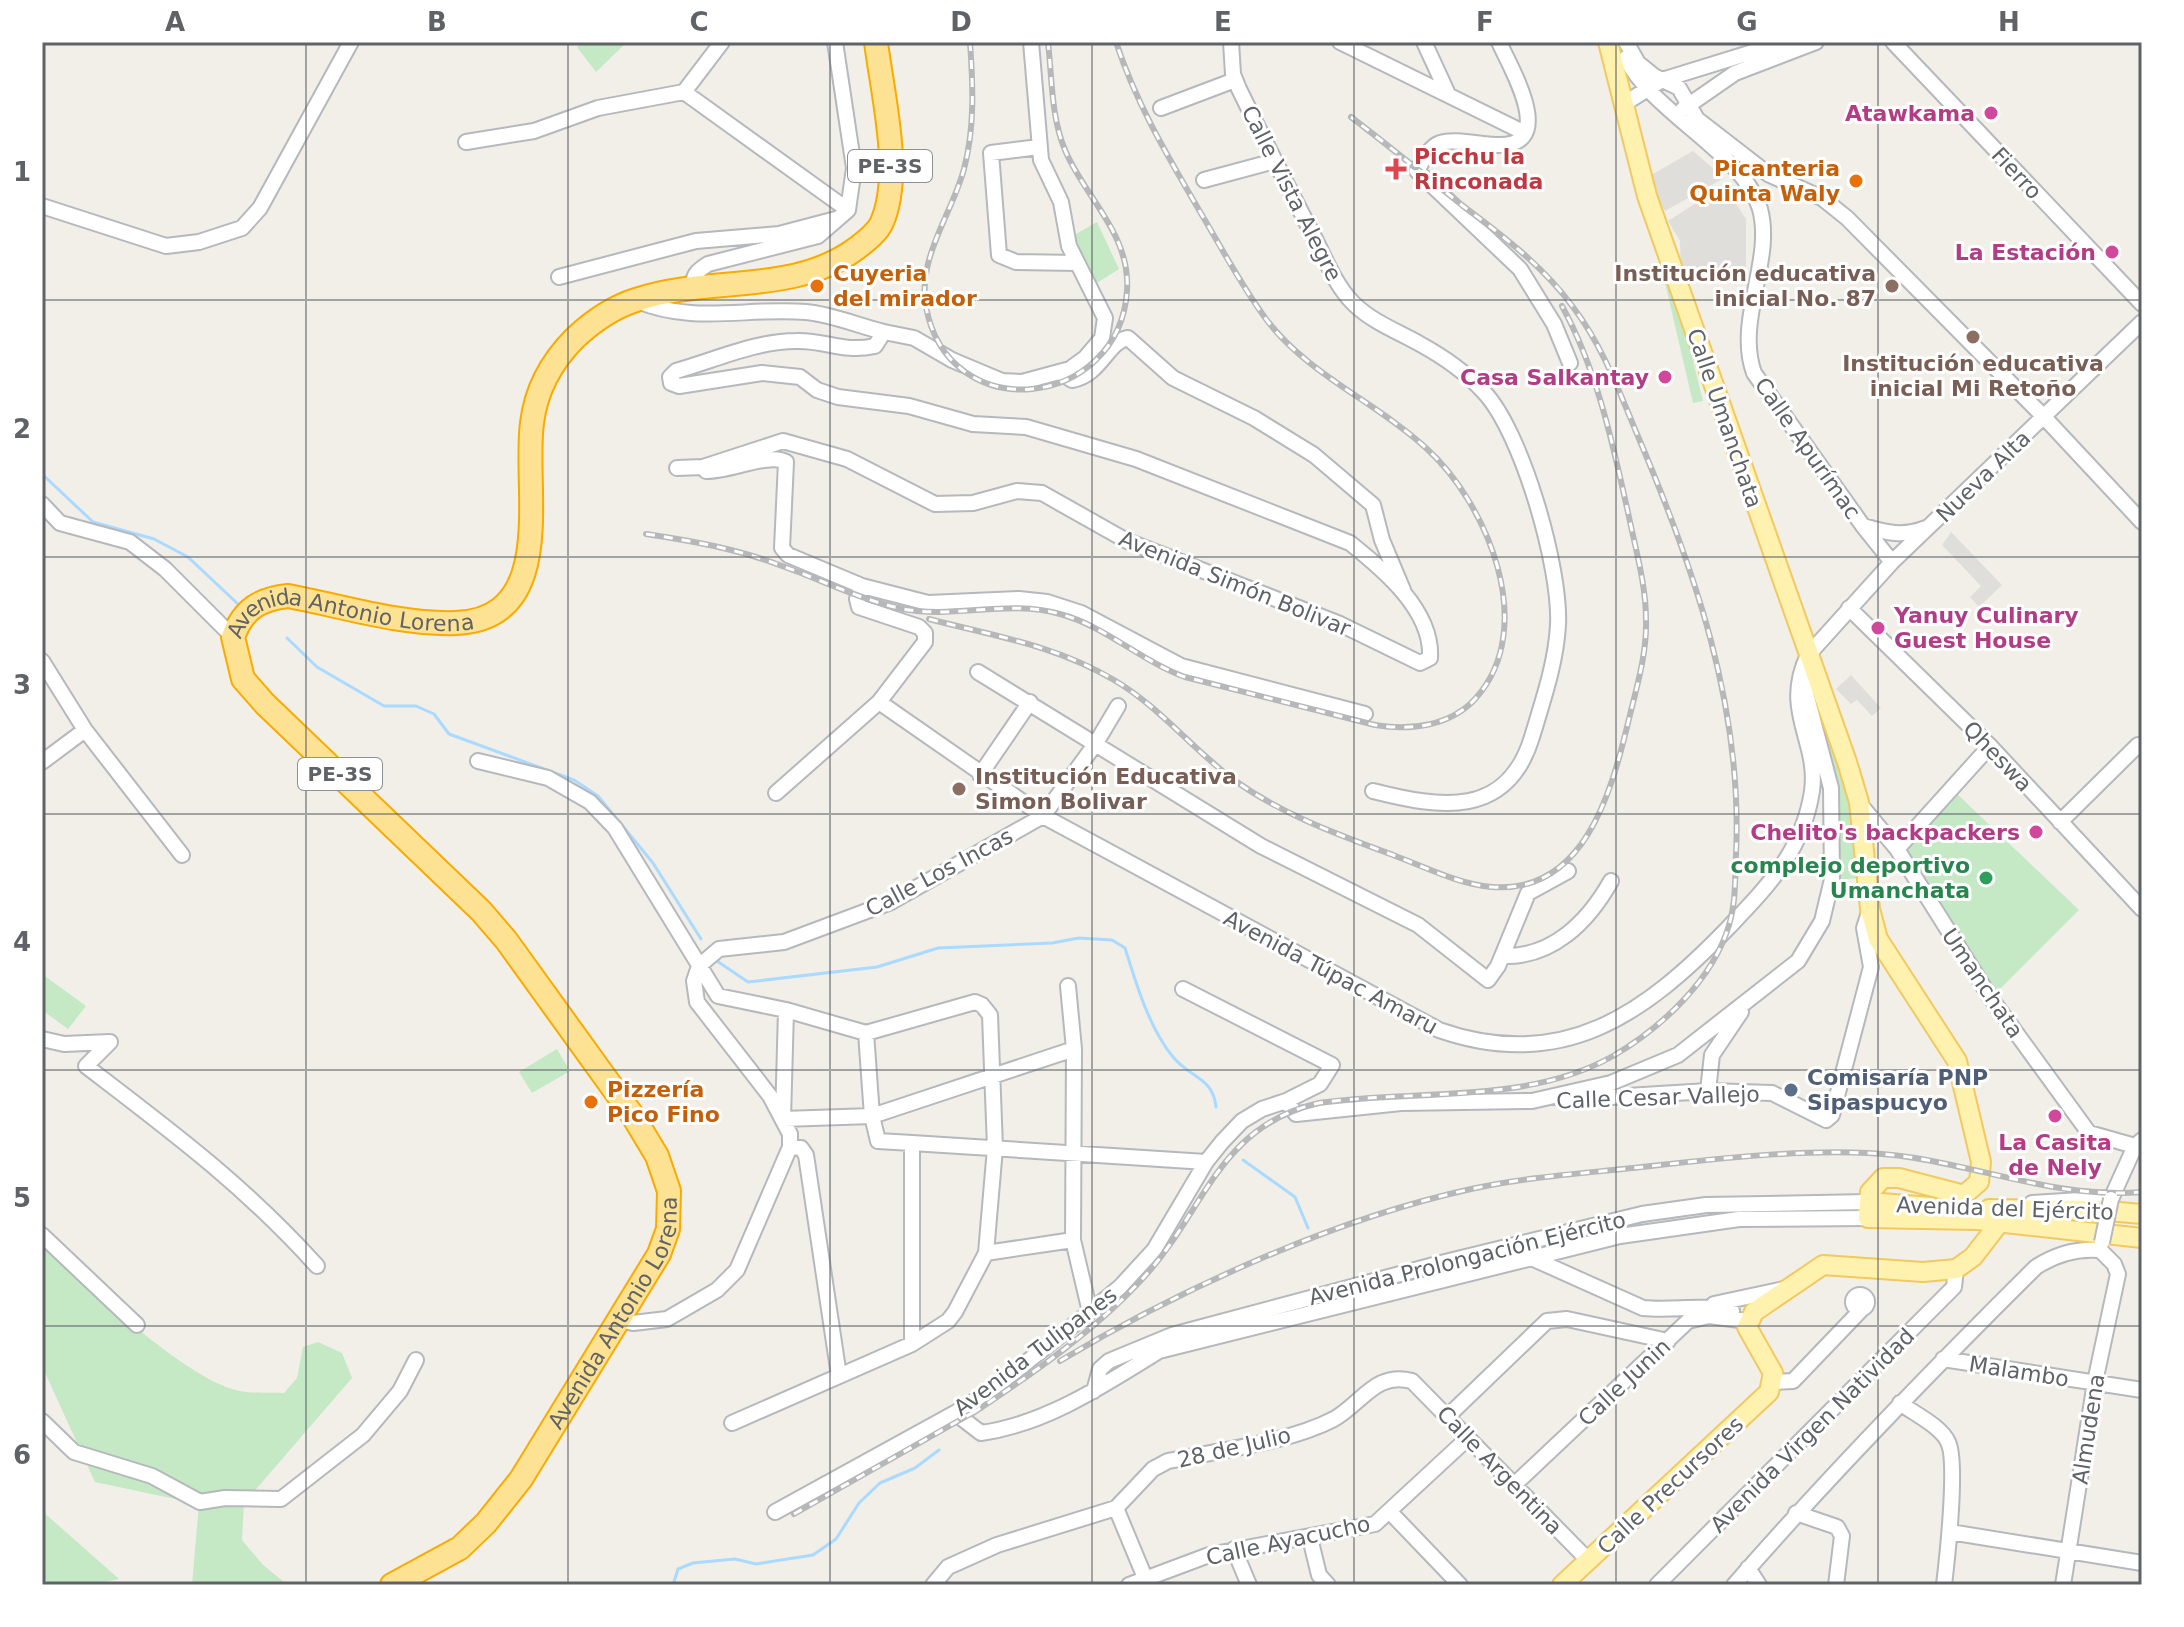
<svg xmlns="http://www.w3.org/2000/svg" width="2184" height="1627" font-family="'DejaVu Sans',sans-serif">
	<rect width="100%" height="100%" fill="#f1efe8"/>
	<!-- industrial -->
	<path fill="#e0deda" d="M1693,151L1724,178L1665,211L1646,178Z
		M1724,185L1746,219V279L1681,280L1680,241L1668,221Z
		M1951,532L2002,585L1979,607L1970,597L1981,586L1942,545Z
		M1851,675L1881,708L1872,716L1857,700L1851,704L1836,689Z"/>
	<!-- green -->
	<path fill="#c5e8c5" d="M582,42H627L596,72L577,47Z
		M1097,222L1119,269L1092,286L1071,237Z
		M1657,248L1687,337L1703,401L1693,403Z
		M1816,713L1824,723L1851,800L1860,878L1836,880Z
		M1957,794L2079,910L1997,992L1906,847Z
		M42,974L86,1006L68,1029L42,1010Z
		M557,1049L570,1071L532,1093L519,1072Z
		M42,1243C83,1282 187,1381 240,1391C254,1394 270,1392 284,1393L297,1378L303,1347L318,1342L342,1353L352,1378L244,1503L242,1540L263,1565L284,1582L282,1585H192L199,1504L95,1482L42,1366Z
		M42,1511L119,1579L89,1585H49L42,1576Z"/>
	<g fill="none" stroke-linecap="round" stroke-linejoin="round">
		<!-- stream -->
		<path stroke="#aadaff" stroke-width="3" d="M42,474L93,522L154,539L188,557L239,605
			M287,638L317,667L384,706H416L434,714L449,734L574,780L598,796L653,863L701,939
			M717,961L748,982L877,967L938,948L1052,943L1079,938L1112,940L1125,948C1136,983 1149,1028 1173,1057C1190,1078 1213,1077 1216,1107
			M1243,1160L1295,1197L1308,1228
			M1843,1209L1855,1210
			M1365,1291L1649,1220
			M1284,1312L1319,1303
			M673,1585L678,1569L693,1563L735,1559L756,1564L813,1555L836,1539L859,1503L880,1483L915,1468L939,1450"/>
		<defs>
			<path id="minor" d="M1231,42L1233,74L1239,89C1263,138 1288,187 1313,235C1325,258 1335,285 1353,303C1372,322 1397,331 1420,344C1442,356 1466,373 1483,391C1522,431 1561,569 1558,625C1556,663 1543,700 1532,737C1507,819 1440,808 1373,791
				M1340,42L1525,133
				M1424,42L1447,92
				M1499,42C1511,69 1559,148 1496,145C1480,145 1456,138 1440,143C1429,147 1422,162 1417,171L1520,269L1554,324L1570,363
				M1626,42L1638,63L1654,76L1679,88L1697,119L1768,174L1822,198L1847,218L2044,417L2142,522
				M1893,42L2142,304
				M1626,58C1652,113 1744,153 1760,209C1774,260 1735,321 1754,373L1863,526C1887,533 1903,537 1926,528
				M684,92L848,210
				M1622,105L1662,80L1785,42
				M1161,108L1235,80
				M1683,109L1735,73L1816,42
				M466,142L534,131L598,108L684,92L722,42
				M1039,147L991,153L999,255L1016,262L1077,263
				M1204,180L1275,161
				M42,206L166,246L199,242L242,228L260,208L351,42
				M559,277L696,241L779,234L836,219
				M693,289C692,275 697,271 708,264L818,236L848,210L854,168L835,42
				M635,300C694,325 745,307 806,312C831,314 859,326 884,332L875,346C841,353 827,340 796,341C756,341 715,360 676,371L670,377L671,383L679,386L762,373L800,377L817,390L838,397L909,406L973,424L1026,427L1136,459L1350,543C1384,570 1433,611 1430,658L1420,663L1340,624L1127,541L1042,493L1017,491L973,503L935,504L847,459L783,441L703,467L677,468
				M884,332L914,338L952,360L1002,381L1022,382L1070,369L1085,358L1102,338L1105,318L1069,246L1061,202L1041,160L1031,42
				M1061,373L1072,380C1100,376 1108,341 1128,338L1173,378L1254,418L1314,455L1373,505L1382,540L1403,590
				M706,471C728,472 770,452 786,462L782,548L788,555L862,586
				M42,504L60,523L130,542L165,569L233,637
				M1863,526L1892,562
				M1849,608L1990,746L2142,909
				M42,661L85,730L182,855
				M978,672L1261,846L1418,925L1488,980L1498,966L1528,893L1568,871
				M1365,714L1181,666L1081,613L1047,602L1019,599L928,603L862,586L857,599L859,607L919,627L925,633V642L879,702L1043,816L1439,1030C1562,1073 1644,1015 1728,928C1767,887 1803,851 1812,791C1819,741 1781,711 1808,655L1892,562L2142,322
				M478,761L548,778L590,802L615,828L718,996L786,1010L866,1033L975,1002L982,1005L990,1015L995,1148L986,1253L955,1312L948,1321L912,1344L732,1423
				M42,762L85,730
				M980,775L1030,702
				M776,793L879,702
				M1859,803L1897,849L1990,997L2089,1133L2135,1146
				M2060,822L2138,745
				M1897,849L1990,746
				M1502,956C1552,958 1588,922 1611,881
				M1068,986L1074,1049L1073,1240L1090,1312
				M1183,989L1332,1065L1320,1084L1286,1101
				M786,1010L783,1119L872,1116L1074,1049
				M866,1033L872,1116L878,1141L912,1143
				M42,1039L64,1044L110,1042
				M110,1042L86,1066C171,1131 244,1185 317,1266
				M1708,1091L1712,1055L1741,1012
				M1562,1100L1708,1091L1772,1093L1826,1120L1832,1115L1871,967L1864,928L1870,909
				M790,1147L801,1148L806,1155L839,1376
				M2111,1199L2135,1146L2142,1140
				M2032,1203L2112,1198
				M42,1235L137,1325
				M986,1253L1073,1240
				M1527,1256L1643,1308C1674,1311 1701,1304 1732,1311
				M1853 1302a7 7 0 1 1 14 0a7 7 0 1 1-14 0Z
				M1714,1304L1784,1289
				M616,1319L633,1323L667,1319L717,1290L737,1270L790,1147V1134L770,1096L697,1002L694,981L699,966L719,949L784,942L891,902L1043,816L1096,743L1118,706
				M912,1344V1143L1206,1162
				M1943,1359L2142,1390
				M1774,1382L1793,1381L1862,1309
				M1094,1391L1100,1369L1109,1361L1172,1335L1441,1263L1642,1214L1706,1205L1869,1202
				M1900,1403C1913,1413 1941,1426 1948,1442C1958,1461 1947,1560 1944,1585
				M955,1413L981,1433C1046,1424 1104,1385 1159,1351L1620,1236L1739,1219L1868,1218
				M1448,1416L1547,1321L1567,1319L1668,1341
				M42,1421L74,1452L152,1476L200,1502L225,1498L281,1499L363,1435L400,1391L416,1360
				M1515,1484L1688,1321L1709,1316L1747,1321
				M1116,1508L1148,1585
				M775,1512L955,1413L990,1391L1090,1312L1120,1287L1154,1250L1206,1162L1222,1142L1242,1121L1262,1109L1286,1101L1296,1114L1401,1103L1532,1101L1611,1083L1678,1055L1798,961L1822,921L1832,879L1831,788L1803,682
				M1390,1512L1460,1585
				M1796,1513L1837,1527L1842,1536L1836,1585
				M1950,1532L2142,1563
				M1310,1538L1319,1575L1328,1585
				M1234,1549L1249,1585
				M1748,1568L1759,1585
				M933,1585L948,1567L997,1545L1116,1508L1153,1469L1168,1461C1219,1450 1288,1443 1334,1419C1362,1403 1376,1371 1412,1381L1589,1561
				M1129,1585L1209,1555L1375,1524L1468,1438
				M1657,1585L1954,1287L1956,1269
				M1734,1585C1830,1475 1932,1370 2036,1267C2056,1254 2076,1248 2100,1250
				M2063,1585L2095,1382L2118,1274L2114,1264L2100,1250"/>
			<path id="major" d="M1608,42L1647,196L1847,762L1859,802L1870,909L1878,939L1957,1061L1981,1162L1979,1182L1964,1195L1899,1178H1883L1870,1192L1868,1218L1977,1220L2142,1238
				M1869,1202L1931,1207
				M1989,1209L2096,1210L2142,1214
				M1562,1585L1769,1392L1773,1373L1747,1327L1754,1312L1823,1265L1923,1272L1956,1269L1973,1257L2000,1222V1209"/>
			<g id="highway">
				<path id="s1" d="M392,1585L460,1548L486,1523L521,1479L659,1254L668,1229L669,1191L657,1156L633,1116L506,940L481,911L265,704L243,679L233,637C243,609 260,599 288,596C342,606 401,625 456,623C559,619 523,488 532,423C536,390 552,361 575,338C592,322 614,307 636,300C709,275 793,296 857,248C866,241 878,232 882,222C903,174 882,92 876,42"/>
			</g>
		</defs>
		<!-- minor casing -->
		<use href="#minor" stroke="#b5b8bc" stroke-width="18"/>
		<!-- major casing -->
		<use href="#major" stroke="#f2c960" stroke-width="22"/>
		<!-- highway casing -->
		<use href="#highway" stroke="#f9ab00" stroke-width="26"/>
		<!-- minor -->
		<use href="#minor" stroke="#fff" stroke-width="14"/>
		<!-- major -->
		<use href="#major" stroke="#fff2af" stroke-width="18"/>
		<!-- highway -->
		<use href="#highway" stroke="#fde293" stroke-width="22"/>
		<defs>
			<path id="rail" d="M970,42C973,85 975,127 964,169C952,214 917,258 926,307C949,429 1119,409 1127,291C1131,234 1085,198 1065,150C1051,117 1052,77 1048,42
				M646,534C693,541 738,549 782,566C822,580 861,600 903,609C955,619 1009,599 1060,614C1105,626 1141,661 1185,677L1375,725C1411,731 1451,726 1476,698C1539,627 1487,503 1426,448C1376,402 1307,374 1266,319C1241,285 1221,247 1199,210C1167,155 1136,103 1116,42
				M929,619C994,636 1055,645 1114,680C1160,707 1192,749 1234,780C1283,815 1337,834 1393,855C1425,867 1458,884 1492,887C1584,894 1611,793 1628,723C1636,689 1647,655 1646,620C1646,585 1636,551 1629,517C1613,445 1598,372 1562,306
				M1060,1361C1180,1289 1334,1219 1471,1189C1530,1176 1591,1173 1651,1166C1722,1158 1796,1150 1868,1153C1961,1157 2048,1200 2142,1192
				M973,1413C1032,1374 1096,1330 1144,1277C1205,1211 1218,1126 1319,1103C1414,1089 1526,1105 1613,1056C1661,1028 1713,980 1729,925C1736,902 1735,878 1736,854C1743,707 1694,568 1637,434C1619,391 1602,345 1573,307C1543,266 1503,236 1463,206C1426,176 1389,146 1351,117
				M794,1514L981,1408"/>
		</defs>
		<!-- rail casing -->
		<use href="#rail" stroke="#b6b7b8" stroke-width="6"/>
		<!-- rail -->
		<use href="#rail" stroke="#fff" stroke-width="3" stroke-dasharray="9" stroke-linecap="butt"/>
		<defs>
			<path id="minor-bridge" d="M2102,1242L2111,1199"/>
		</defs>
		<!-- minor-bridge casing -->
		<use href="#minor-bridge" stroke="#b5b8bc" stroke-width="18" stroke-linecap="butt"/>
		<!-- minor-bridge -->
		<use href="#minor-bridge" stroke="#fff" stroke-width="14"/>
	</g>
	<!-- grid -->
	<path fill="none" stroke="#5f6368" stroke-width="2" stroke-opacity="0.55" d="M306,42V1585M568,42V1585M830,42V1585M1092,42V1585M1354,42V1585M1616,42V1585M1878,42V1585M42,300H2142M42,557H2142M42,814H2142M42,1070H2142M42,1326H2142"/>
	<!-- markers -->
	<g fill="#d1479c" stroke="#fff" stroke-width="3">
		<circle cx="1991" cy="113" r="8"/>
		<circle cx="2112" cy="252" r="8"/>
		<circle cx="1665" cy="377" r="8"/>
		<circle cx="1878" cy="628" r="8"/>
		<circle cx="2036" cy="832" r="8"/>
		<circle cx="2055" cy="1116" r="8"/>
	</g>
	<path fill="#e0444e" stroke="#fff" stroke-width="3" d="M1392 157h8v8h8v8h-8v8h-8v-8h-8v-8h8z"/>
	<g fill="#e8710a" stroke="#fff" stroke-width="3">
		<circle cx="1856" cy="181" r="8"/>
		<circle cx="817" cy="286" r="8"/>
		<circle cx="591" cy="1102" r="8"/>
	</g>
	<g fill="#8d6e63" stroke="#fff" stroke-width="3">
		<circle cx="1892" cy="286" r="8"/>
		<circle cx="1973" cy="337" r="8"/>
		<circle cx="959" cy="789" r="8"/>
	</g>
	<circle fill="#2e9e5b" stroke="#fff" stroke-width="3" cx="1986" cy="878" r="8"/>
	<circle fill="#5c6f8a" stroke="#fff" stroke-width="3" cx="1791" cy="1090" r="8"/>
	<g text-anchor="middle" stroke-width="6" stroke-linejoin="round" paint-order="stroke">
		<!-- shield labels -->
		<g fill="#fff" stroke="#8f9295" stroke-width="2">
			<rect x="848" y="150" width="84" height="32" rx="6"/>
			<rect x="298" y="758" width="84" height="32" rx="6"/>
		</g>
		<g font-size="20" font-weight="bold" fill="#5f6368">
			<text x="890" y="173">PE-3S</text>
			<text x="340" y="781">PE-3S</text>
		</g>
		<!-- hotel labels -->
		<g font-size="22" font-weight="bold" fill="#b23c85" stroke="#fff" text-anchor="end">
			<text x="1975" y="121">Atawkama</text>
			<text x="2096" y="260">La Estación</text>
			<text x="1649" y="385">Casa Salkantay</text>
			<text x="1894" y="623" text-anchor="start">Yanuy Culinary<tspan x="1894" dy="25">Guest House</tspan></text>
			<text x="2020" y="840">Chelito's backpackers</text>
			<text x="2055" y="1150" text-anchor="middle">La Casita<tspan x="2055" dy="25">de Nely</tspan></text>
		</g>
		<!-- health labels -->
		<g font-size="22" font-weight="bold" fill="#be3a42" stroke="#fff" text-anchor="start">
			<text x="1414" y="164">Picchu la<tspan x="1414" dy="25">Rinconada</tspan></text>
		</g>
		<!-- food labels -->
		<g font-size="22" font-weight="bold" fill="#c56008" stroke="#fff" text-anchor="start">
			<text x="1840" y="176" text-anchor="end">Picanteria<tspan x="1840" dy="25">Quinta Waly</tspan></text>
			<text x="833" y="281">Cuyeria<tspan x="833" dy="25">del mirador</tspan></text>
			<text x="607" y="1097">Pizzería<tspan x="607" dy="25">Pico Fino</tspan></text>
		</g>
		<!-- street labels -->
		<g font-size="22" fill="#5f6368" stroke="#fff">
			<text transform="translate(2017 173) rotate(47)" y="8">Fierro</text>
			<text transform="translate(1292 193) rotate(63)" y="8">Calle Vista Alegre</text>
			<text transform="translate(1725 418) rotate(71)" y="8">Calle Umanchata</text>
			<text transform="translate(1808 448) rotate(55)" y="8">Calle Apurímac</text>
			<text transform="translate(1983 476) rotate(-44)" y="8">Nueva Alta</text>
			<text transform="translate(1235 583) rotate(22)" y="8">Avenida Simón Bolivar</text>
			<text dy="8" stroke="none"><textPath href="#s1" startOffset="1344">Avenida Antonio Lorena</textPath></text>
			<text transform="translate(1998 756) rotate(46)" y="8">Qheswa</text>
			<text transform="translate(939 872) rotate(-28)" y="8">Calle Los Incas</text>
			<text transform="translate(1331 972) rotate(28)" y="8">Avenida Túpac Amaru</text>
			<text transform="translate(1983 983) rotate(56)" y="8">Umanchata</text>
			<text transform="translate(1658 1097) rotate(-2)" y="8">Calle Cesar Vallejo</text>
			<text transform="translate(2005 1208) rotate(2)" y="8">Avenida del Ejército</text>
			<text transform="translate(1467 1258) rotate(-14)" y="8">Avenida Prolongación Ejército</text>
			<text dy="8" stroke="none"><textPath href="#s1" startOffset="362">Avenida Antonio Lorena</textPath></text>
			<text transform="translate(1035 1351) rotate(-37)" y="8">Avenida Tulipanes</text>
			<text transform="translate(2019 1371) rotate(9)" y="8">Malambo</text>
			<text transform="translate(1624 1382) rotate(-43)" y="8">Calle Junin</text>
			<text transform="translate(2088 1429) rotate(-81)" y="8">Almudena</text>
			<text transform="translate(1812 1430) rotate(-45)" y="8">Avenida Virgen Natividad</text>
			<text transform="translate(1234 1447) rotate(-13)" y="8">28 de Julio</text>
			<text transform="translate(1500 1470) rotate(46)" y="8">Calle Argentina</text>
			<text transform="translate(1670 1485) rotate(-43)" y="8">Calle Precursores</text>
			<text transform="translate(1288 1540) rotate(-12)" y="8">Calle Ayacucho</text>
		</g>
		<!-- education labels -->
		<g font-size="22" font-weight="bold" fill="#785e54" stroke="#fff" text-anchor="end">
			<text x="1876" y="281">Institución educativa<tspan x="1876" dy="25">inicial No. 87</tspan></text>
			<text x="1973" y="371" text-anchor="middle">Institución educativa<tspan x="1973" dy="25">inicial Mi Retoño</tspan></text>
			<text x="975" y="784" text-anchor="start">Institución Educativa<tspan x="975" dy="25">Simon Bolivar</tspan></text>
		</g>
		<!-- leisure labels -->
		<g font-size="22" font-weight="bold" fill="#27864d" stroke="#fff" text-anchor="end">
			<text x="1970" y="873">complejo deportivo<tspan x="1970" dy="25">Umanchata</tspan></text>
		</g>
		<!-- service labels -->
		<g font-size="22" font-weight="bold" fill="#4e5e75" stroke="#fff" text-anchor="start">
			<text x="1807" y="1085">Comisaría PNP<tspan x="1807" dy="25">Sipaspucyo</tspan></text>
		</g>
	</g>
	<!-- border -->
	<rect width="2184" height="1627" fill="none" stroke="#ffffff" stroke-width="88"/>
	<rect x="44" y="44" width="2096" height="1539" fill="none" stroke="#5f6368" stroke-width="3"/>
	<g font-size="26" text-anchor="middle" font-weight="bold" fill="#5f6368">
		<text x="175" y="31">A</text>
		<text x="437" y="31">B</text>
		<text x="699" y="31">C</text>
		<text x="961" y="31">D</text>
		<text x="1223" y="31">E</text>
		<text x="1485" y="31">F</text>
		<text x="1747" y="31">G</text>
		<text x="2009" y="31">H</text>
		<text x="22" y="181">1</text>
		<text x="22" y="438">2</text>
		<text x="22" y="694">3</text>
		<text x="22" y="951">4</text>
		<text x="22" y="1207">5</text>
		<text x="22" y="1464">6</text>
	</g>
</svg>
